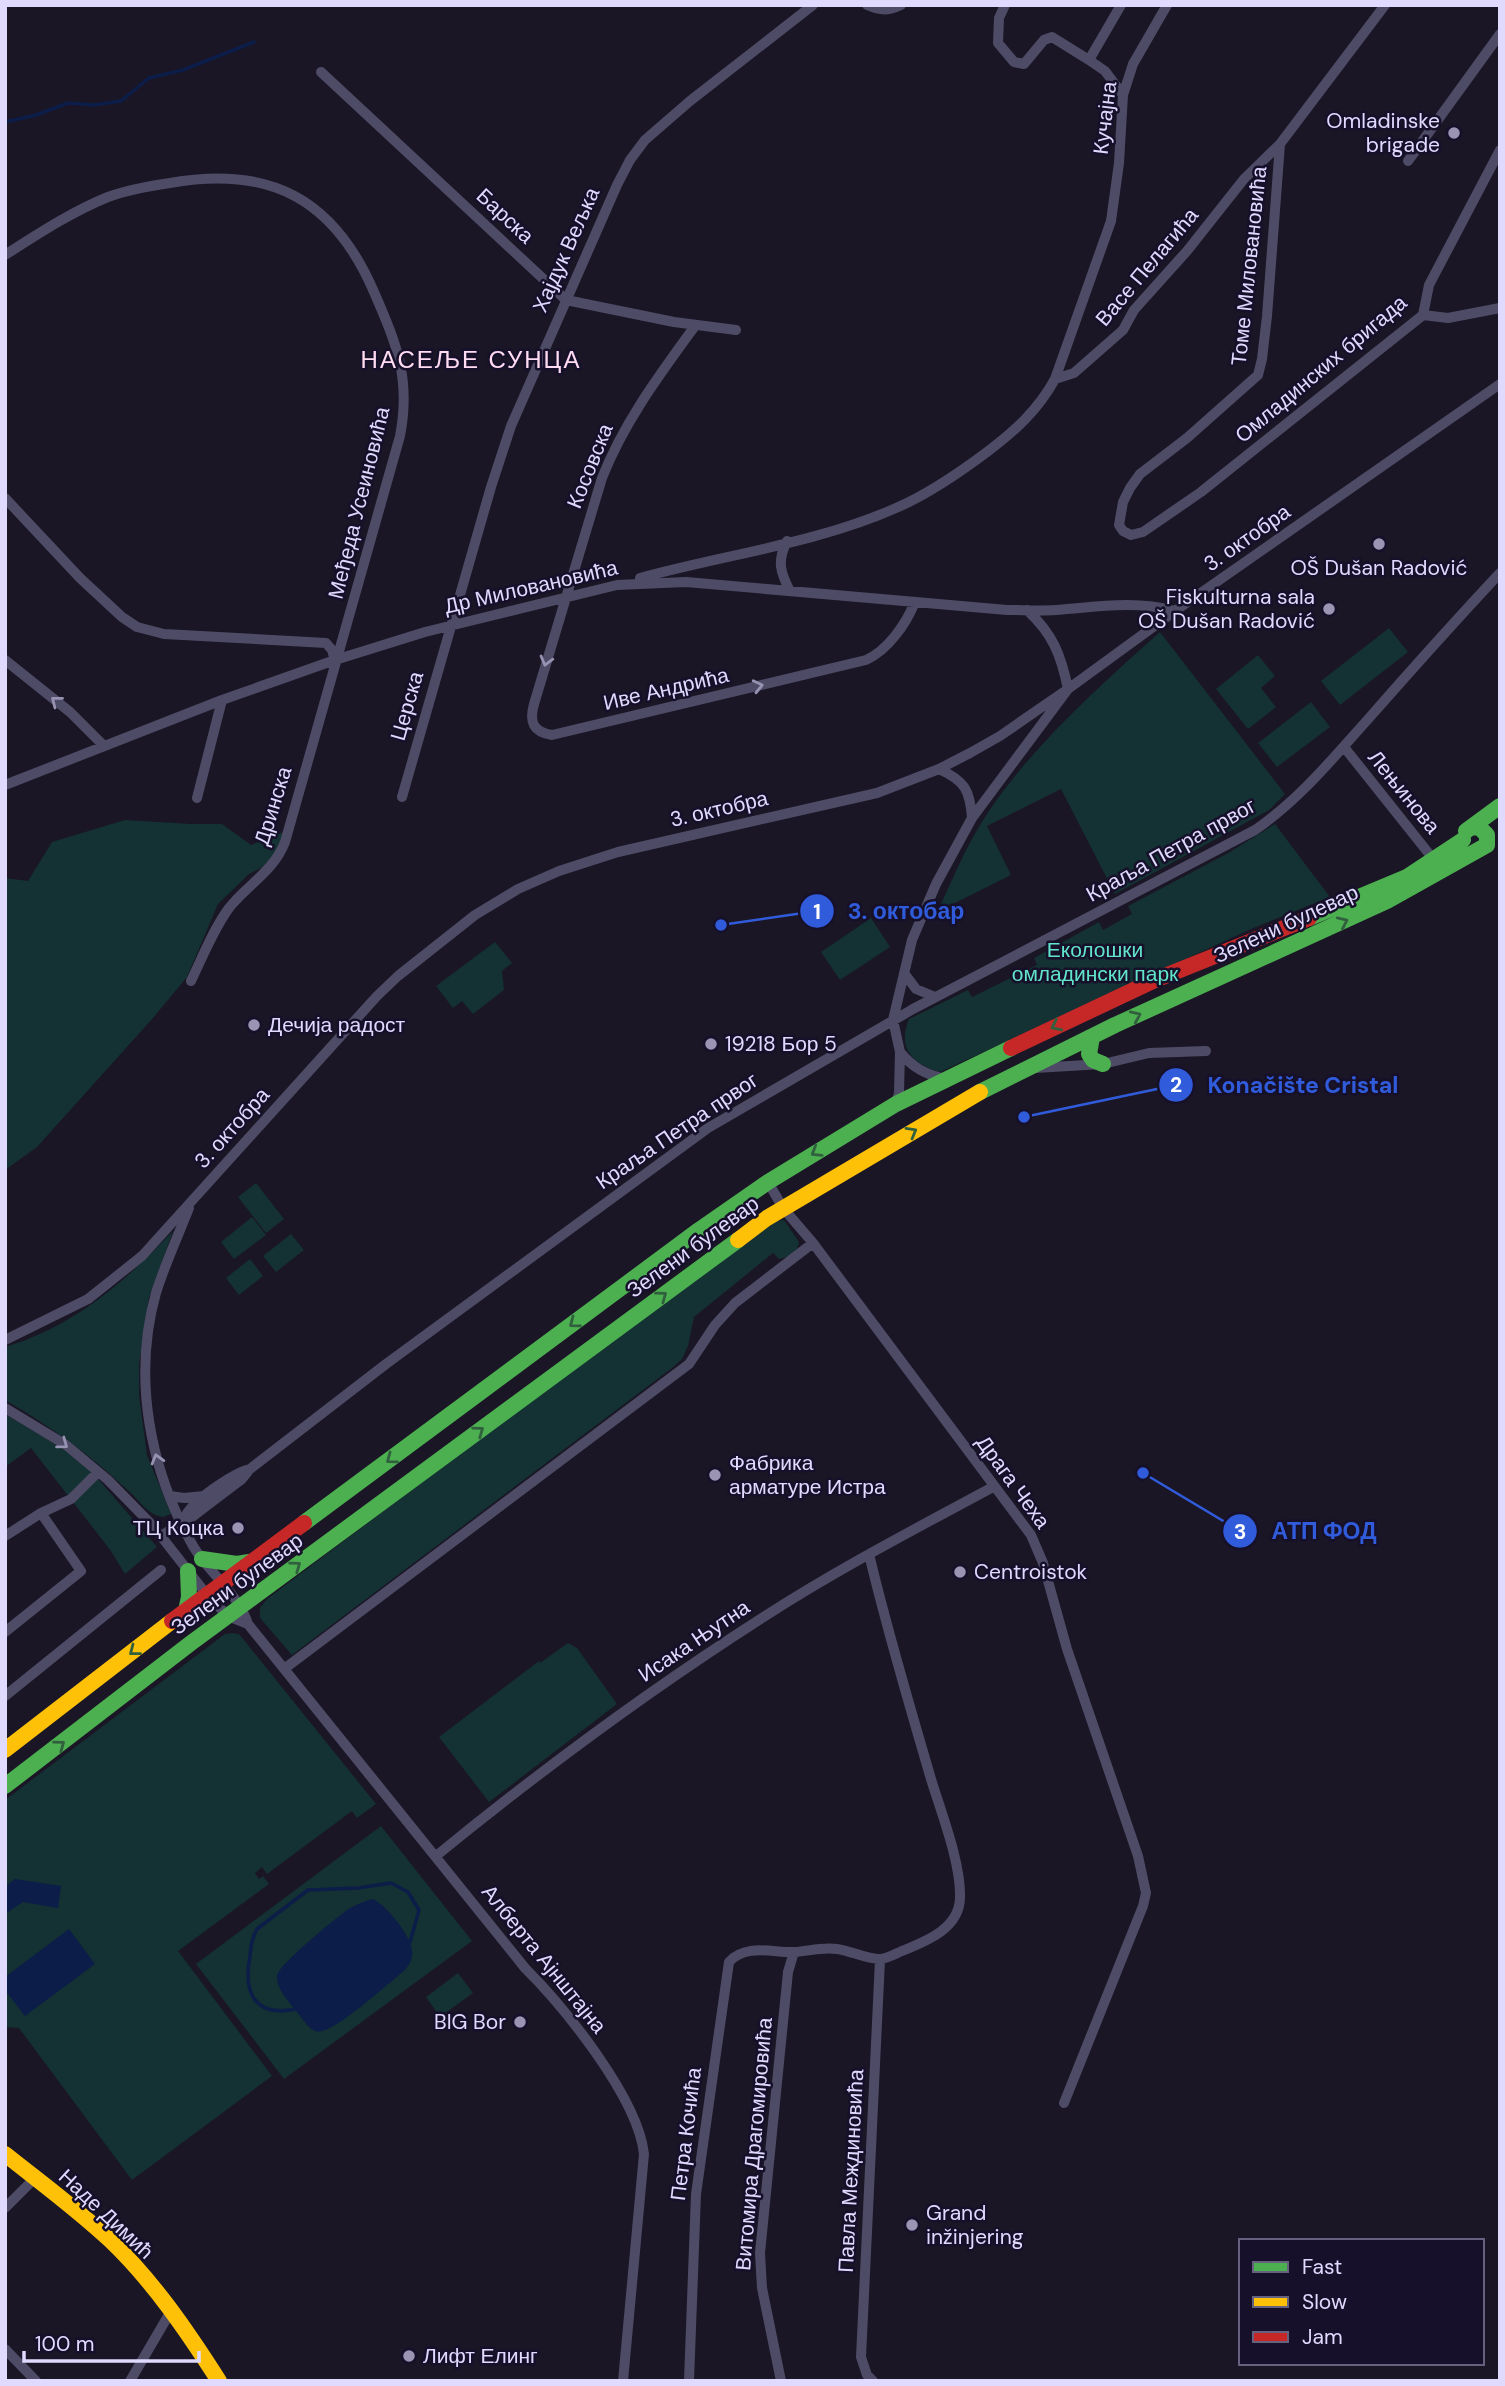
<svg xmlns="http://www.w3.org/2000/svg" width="1505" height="2386" font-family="'DM Sans',sans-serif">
	<rect width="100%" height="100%" fill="#1a1625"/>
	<!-- green -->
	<path fill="#143133" d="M1389,628L1408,652L1340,705L1321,681Z
		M1160,632L1285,794L1269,810L1115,894L1061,789L987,826L1011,875L937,912C949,888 959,862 972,839C1014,762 1095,690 1160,632Z
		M1258,655L1275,676L1261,688L1276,707L1248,729L1216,689Z
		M1311,702L1330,727L1277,767L1258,743Z
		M125,820L191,824H222L251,845L286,831L271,863L249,874L218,904L187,977L153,1018L37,1147L5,1170V878L28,881L52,842Z
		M1275,824L1330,897L1251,929L940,1072C912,1064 897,1048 909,1019L968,990L972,997L1037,965L1034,958L1099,922L1103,930L1132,914L1128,906L1230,852Z
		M871,918L890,947L840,980L821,952Z
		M495,942L512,963L502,971L504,990L473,1014L462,1001L453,1008L436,986Z
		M256,1183L284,1219L266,1233L238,1197Z
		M252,1217L266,1235L234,1259L221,1242Z
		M784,1220L799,1242C798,1253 789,1257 779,1259L773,1253L694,1317L688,1346L682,1359L672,1368L292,1655L260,1618V1608L267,1599L759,1228L770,1222Z
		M173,1231L149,1298L139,1364V1395L147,1455L171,1514L163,1517C149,1515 142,1504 133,1495C94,1458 52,1427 5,1400V1347C73,1327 126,1281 173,1231Z
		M291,1234L304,1250L276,1272L263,1256Z
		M250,1259L263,1276L239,1295L226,1278Z
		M5,1414L63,1449L93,1473L157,1547L125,1574L111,1551L31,1448L5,1467Z
		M232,1633L239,1634L376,1804L357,1818L352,1811L267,1874L262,1867L255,1873L259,1879L263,1876L269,1884L178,1951L272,2076L132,2180L19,2028L5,2027V1800L225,1634Z
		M568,1643L577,1648L617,1704L489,1802L439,1737L539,1661L540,1663Z
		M381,1826L472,1941L284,2079L196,1964Z
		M458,1973L473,1993L440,2017L426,1997Z"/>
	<!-- water -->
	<path fill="#0b1d48" d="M15,1879L61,1886L58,1908L23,1902L5,1914V1887Z
		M372,1899C385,1903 411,1936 412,1950C413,1958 410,1964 405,1970C389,1983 339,2028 322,2031C313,2034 306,2024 301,2017C293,2006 276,1990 277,1976C278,1965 335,1919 347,1910C355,1905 363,1902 372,1899Z
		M69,1929L95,1964L25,2016L5,1990V1977Z"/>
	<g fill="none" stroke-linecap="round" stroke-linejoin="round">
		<!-- stream -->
		<path stroke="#0b1d48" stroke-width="3.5" d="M5,122L36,115L68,103L94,105L121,101L149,78L183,70L254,42
			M296,2009C254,2018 243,1992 250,1956C251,1946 252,1937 257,1929L308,1890L358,1888L391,1883L408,1892L419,1910L410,1942"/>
		<!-- street -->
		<path stroke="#4e4b66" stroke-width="10" d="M867,5C881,11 888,11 901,5
			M1005,5L999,18L998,43L1014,62L1024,64L1044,40L1052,37L1089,60
			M1121,5L1089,60L1105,71L1123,95
			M321,72L566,300L674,322L736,330
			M1280,144L1267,316L1262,359L1258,375L1187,438L1140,474L1130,488L1123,502L1119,525L1123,531L1131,535L1143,532L1201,492L1423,315L1429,285L1500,150
			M1408,161L1500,34
			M5,255C38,234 71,212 108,197C127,190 149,186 170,183C270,165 334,199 374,292C397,345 411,379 400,436L285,842C274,871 247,885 229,908C213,930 203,956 191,981
			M1423,315L1448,318L1500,308
			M695,326C660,374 624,422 602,478L534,704C529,722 533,732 552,735L866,660C888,650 906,624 915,602
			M1055,379L1111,221L1119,163L1123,95L1133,64L1167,5
			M5,498L80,578L122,617L137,627L164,634L326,643L332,650L335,660
			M787,541C777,561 780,572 790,591
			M640,578C723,555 818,543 896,508C929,494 959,473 987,452C1015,431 1038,410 1055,379L1074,373L1123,330L1134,310L1187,251L1244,179L1280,144L1385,5
			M5,660L70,712L104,746
			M1344,747L1434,860
			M939,769C965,781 970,790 972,818
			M5,785L222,700L335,660L425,632L617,585L686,582L1007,610C1023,610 1040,611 1056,610C1095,607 1136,600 1175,611
			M402,797L491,487L511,426L617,185L630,160L645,140L690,101L813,5
			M197,798L222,700
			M904,973L916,989L935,997
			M900,1052C913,1068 925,1074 945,1079
			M1035,1068L1103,1064L1149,1053L1206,1051
			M896,1104L899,1093L900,1052L893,1020L912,940L936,884L972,818L1068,689C1061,655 1053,634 1027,610
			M768,1182L783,1208L813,1243L1031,1535L1043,1563L1067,1649L1138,1856L1146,1893L1143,1906L1064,2103
			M189,1208C178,1236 165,1264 156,1293C132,1378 150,1470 193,1546C209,1573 238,1593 248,1624L525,1968C565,2008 638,2098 644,2154L623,2381
			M5,1340L88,1299L142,1256L377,996L398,976L475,915L518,889L559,871L618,852L877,793L939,769L970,753L1000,736L1068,689L1175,611L1500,384
			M5,1408L66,1445L108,1480L153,1526L207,1595L228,1616L248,1624
			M170,1496L184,1498L204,1496
			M184,1519C190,1502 233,1473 250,1469
			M5,1536L41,1513L71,1499L98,1472
			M162,1536L184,1519L192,1517L205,1507L242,1479L250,1469L386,1364L708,1128L913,1009L1255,830C1300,799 1334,757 1370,717C1413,668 1456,620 1500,573
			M5,1632L81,1571L41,1513
			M284,1669L689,1364L715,1325L735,1303L813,1243
			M5,1696L161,1570
			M436,1856C540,1771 648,1691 762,1618C836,1570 915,1529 993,1487
			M5,2208L35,2178
			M5,2349L36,2381
			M130,2381L171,2311
			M689,2381L696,2194L729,1962C746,1943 773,1953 795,1952C809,1951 822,1947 837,1949C851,1951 864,1958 878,1959C885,1960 895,1954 902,1951C927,1941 960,1928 960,1897C961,1863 941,1812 931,1779C909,1704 887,1630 869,1554
			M781,2381L762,2288L760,2253L788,1972L794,1952
			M873,2381L867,2375L861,2357L880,1960"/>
		<!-- fast -->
		<path stroke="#4caf50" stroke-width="16" d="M1466,831L1500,806
			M1309,918L1407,877L1463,840
			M1092,1037L1089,1054L1093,1060L1103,1064
			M980,1092L1115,1025L1387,901L1487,845V835L1480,828L1473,827
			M304,1523L699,1230L768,1182L896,1104L1011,1048
			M202,1559L237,1564L249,1562
			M186,1611L189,1597L188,1571
			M5,1786L191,1643L738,1240"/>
		<!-- slow -->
		<path stroke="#ffc107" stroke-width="16" d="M738,1240L767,1218L980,1092
			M5,1750L172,1621
			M5,2154C40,2182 77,2209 110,2240C153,2281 187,2331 219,2381"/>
		<!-- jam -->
		<path stroke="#c62828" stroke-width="16" d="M1011,1048L1155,980L1309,918
			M172,1621L304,1523"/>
	</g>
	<!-- one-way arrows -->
	<defs><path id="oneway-chevron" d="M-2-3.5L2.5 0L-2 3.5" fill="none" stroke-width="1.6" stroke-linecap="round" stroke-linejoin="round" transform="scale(1.75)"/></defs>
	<g stroke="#9792b2">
		<use href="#oneway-chevron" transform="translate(546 661) rotate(105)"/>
		<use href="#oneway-chevron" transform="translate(758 686) rotate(-13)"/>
		<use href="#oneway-chevron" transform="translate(56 701) rotate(-142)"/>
		<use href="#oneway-chevron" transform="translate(63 1444) rotate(36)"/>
		<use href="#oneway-chevron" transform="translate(157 1459) rotate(-106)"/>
	</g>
	<g stroke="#31603e">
		<use href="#oneway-chevron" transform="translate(1343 922) rotate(-25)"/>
		<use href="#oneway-chevron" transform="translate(1136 1016) rotate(-24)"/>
		<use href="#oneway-chevron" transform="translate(1056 1026) rotate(154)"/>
		<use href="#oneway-chevron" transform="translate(912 1132) rotate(-30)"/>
		<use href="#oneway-chevron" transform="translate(816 1152) rotate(148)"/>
		<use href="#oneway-chevron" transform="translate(662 1296) rotate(-37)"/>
		<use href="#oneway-chevron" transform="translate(574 1323) rotate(143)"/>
		<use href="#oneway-chevron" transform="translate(479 1431) rotate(-36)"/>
		<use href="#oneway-chevron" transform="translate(391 1459) rotate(143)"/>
		<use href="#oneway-chevron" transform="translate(296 1566) rotate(-36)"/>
		<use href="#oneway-chevron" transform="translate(134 1651) rotate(142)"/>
		<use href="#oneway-chevron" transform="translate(60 1745) rotate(-37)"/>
	</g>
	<!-- markers -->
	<g fill="#9b95b3" stroke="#16102b" stroke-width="2.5">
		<circle cx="1454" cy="133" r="7"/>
		<circle cx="1379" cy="544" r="7"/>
		<circle cx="1329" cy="609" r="7"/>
		<circle cx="254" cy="1025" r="7"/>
		<circle cx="711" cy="1044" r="7"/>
		<circle cx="715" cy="1475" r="7"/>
		<circle cx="238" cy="1528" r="7"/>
		<circle cx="960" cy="1572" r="7"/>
		<circle cx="520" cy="2022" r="7"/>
		<circle cx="912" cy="2225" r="7"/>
		<circle cx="409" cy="2356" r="7"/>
	</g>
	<g text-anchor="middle" stroke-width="5" stroke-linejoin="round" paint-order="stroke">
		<!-- street labels -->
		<g font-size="21" fill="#e0daff" stroke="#16102b">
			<text transform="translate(1105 118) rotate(-83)" y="7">Кучајна</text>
			<text transform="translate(505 216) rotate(43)" y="7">Барска</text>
			<text transform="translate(566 250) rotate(-66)" y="7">Хајдук Вељка</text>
			<text transform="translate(1249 266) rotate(-84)" y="7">Томе Миловановића</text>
			<text transform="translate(1147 267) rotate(-50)" y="7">Васе Пелагића</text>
			<text transform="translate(1321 369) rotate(-40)" y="7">Омладинских бригада</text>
			<text transform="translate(590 466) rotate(-68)" y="7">Косовска</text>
			<text transform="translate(359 503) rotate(-76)" y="7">Међеда Усеиновића</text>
			<text transform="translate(1247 538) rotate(-35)" y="7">3. октобра</text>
			<text transform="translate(531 587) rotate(-13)" y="7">Др Миловановића</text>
			<text transform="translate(666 689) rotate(-13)" y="7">Иве Андрића</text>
			<text transform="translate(407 706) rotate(-74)" y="7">Церска</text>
			<text transform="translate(1404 792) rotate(51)" y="7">Лењинова</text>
			<text transform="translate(273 806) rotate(-73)" y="7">Дринска</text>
			<text transform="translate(719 809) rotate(-13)" y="7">3. октобра</text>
			<text transform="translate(1171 850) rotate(-29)" y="7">Краља Петра првог</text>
			<text transform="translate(1286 924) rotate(-25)" y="7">Зелени булевар</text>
			<text transform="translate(232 1128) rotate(-48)" y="7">3. октобра</text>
			<text transform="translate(677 1131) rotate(-34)" y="7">Краља Петра првог</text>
			<text transform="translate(693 1247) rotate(-36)" y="7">Зелени булевар</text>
			<text transform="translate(1013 1482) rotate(54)" y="7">Драга Чеха</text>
			<text transform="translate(237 1584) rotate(-36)" y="7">Зелени булевар</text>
			<text transform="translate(694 1641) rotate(-34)" y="7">Исака Њутна</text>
			<text transform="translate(544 1959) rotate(51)" y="7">Алберта Ајнштајна</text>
			<text transform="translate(686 2134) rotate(-83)" y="7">Петра Кочића</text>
			<text transform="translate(754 2144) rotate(-85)" y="7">Витомира Драгомировића</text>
			<text transform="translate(851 2171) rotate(-87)" y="7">Павла Междиновића</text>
			<text transform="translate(106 2214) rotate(43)" y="7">Наде Димић</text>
		</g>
		<!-- poi labels -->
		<g font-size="21" fill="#e0daff" stroke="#16102b" text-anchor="start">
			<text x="1440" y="128" text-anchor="end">Omladinske<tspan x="1440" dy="24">brigade</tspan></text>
			<text x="1379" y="575" text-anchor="middle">OŠ Dušan Radović</text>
			<text x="1315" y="604" text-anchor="end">Fiskulturna sala<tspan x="1315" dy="24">OŠ Dušan Radović</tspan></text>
			<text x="268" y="1032">Дечија радост</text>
			<text x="725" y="1051">19218 Бор 5</text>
			<text x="729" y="1470">Фабрика<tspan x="729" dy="24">арматуре Истра</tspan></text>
			<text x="224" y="1535" text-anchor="end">ТЦ Коцка</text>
			<text x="974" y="1579">Centroistok</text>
			<text x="506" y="2029" text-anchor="end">BIG Bor</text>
			<text x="926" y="2220">Grand<tspan x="926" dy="24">inžinjering</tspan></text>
			<text x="423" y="2363">Лифт Елинг</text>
		</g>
		<!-- park labels -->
		<g font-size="21" fill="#61e4ca" stroke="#16102b">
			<text x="1095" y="957">Еколошки<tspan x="1095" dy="24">омладински парк</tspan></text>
		</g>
		<!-- quarter labels -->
		<g font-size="24" letter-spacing="2" fill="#ffdcf1" stroke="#16102b">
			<text x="471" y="368">НАСЕЉЕ СУНЦА</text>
		</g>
	</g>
	<!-- callouts -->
	<path fill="none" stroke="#305cdc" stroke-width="2.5" d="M721 925L817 911M1024 1117L1176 1085M1143 1473L1240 1531"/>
	<g fill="#305cdc" stroke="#16102b" stroke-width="2.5">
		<circle cx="721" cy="925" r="7"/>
		<circle cx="1024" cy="1117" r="7"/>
		<circle cx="1143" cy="1473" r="7"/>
		<circle cx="817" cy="911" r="18"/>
		<circle cx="1176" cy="1085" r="18"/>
		<circle cx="1240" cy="1531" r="18"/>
	</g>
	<g font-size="21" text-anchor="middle" font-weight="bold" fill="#fff">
		<text x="817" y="919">1</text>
		<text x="1176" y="1092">2</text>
		<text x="1240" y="1539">3</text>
	</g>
	<g font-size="23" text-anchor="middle" font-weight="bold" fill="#305cdc" stroke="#16102b" stroke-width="5" stroke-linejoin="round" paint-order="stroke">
		<text x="906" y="919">3. октобар</text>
		<text x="1303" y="1093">Konačište Cristal</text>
		<text x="1324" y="1539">АТП ФОД</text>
	</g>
	<!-- border -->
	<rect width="1505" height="2386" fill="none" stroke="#e0daff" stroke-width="14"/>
	<!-- legend -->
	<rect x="1239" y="2239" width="245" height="126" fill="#16102b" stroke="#676180" stroke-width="2"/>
	<rect x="1253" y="2262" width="35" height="10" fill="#4caf50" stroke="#676180" stroke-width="2"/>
	<text x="1302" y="2274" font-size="21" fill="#e0daff">Fast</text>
	<rect x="1253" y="2297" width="35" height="10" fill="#ffc107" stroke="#676180" stroke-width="2"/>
	<text x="1302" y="2309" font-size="21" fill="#e0daff">Slow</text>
	<rect x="1253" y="2332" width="35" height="10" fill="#c62828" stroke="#676180" stroke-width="2"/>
	<text x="1302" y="2344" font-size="21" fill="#e0daff">Jam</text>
	<!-- scale -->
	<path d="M24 2351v10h175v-10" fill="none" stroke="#e0daff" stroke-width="3.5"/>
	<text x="35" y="2351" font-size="21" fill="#e0daff" stroke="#16102b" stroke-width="5" paint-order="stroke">100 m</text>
</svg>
